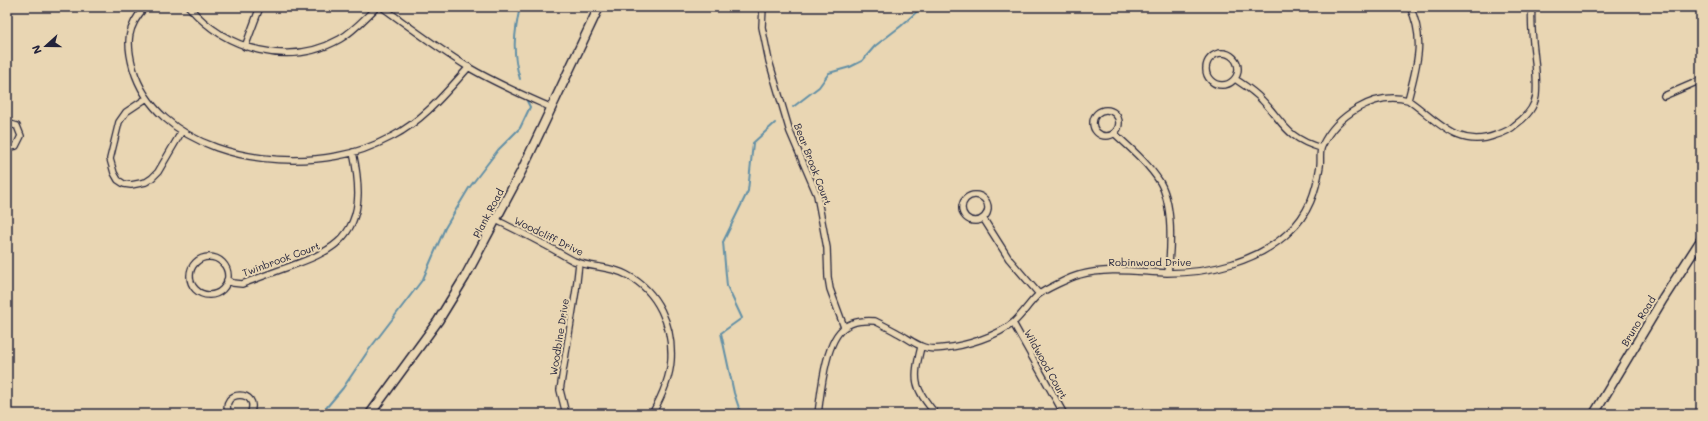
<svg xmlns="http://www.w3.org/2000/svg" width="1708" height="421" font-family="Mali,sans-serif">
	<rect width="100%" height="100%" fill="#e9d6b3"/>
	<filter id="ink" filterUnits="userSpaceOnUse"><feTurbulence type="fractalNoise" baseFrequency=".025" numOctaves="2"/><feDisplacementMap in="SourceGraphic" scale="8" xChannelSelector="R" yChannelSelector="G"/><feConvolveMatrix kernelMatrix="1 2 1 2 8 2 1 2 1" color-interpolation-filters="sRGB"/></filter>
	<g filter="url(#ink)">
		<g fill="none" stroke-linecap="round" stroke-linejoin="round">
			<!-- stream -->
			<path stroke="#6390a6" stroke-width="2" d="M520,7C514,34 512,53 520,79
				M793,107L819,87L829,73L850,67L862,61L875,46L901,26L922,7
				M321,414L343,388L368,351L423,279L445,228L469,188L498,150L520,128L530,107L527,101
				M741,414L734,393L721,333L742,318L727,286L723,242L748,191L753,143L775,123"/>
			<defs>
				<path id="street" d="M145,7C127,27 126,42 133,68C157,149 264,170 337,156C356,153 376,145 393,136C424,120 446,92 469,67
					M189,7C226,50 289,68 340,39C354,31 365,18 377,7
					M382,7C411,28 439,49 468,67C495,83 523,95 552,108
					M763,7L762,27L769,61L790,132L817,195L827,248L828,277L830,289L844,327
					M245,47L260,7
					M1206 69a16 16 0 1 1 32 0a16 16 0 1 1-32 0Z
					M1235,79C1244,85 1254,91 1262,100C1284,123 1286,138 1321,148
					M1664,96L1701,80
					M147,98L126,112L119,122L110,159L114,173L118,180L124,184L131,185L146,182L152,178L158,172L182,131
					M1408,100C1416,67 1426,41 1410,7
					M1093 123a13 13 0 1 1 26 0a13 13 0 1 1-26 0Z
					M7,123L17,126L21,136L16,146L7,148
					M1114,133C1130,148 1148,163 1160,182C1173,205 1171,247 1168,273
					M962 208a13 13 0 1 1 26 0a13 13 0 1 1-26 0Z
					M983,218L1009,259L1039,294
					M496,220C512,228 529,236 545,245C555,250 564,256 574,261C591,268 611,266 627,275C658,291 673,326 671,360C670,378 661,398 652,414
					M190 276a19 19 0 1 1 38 0a19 19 0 1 1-38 0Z
					M227,280L233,283L242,284C258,278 274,272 291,266C327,253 357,240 358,194C358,180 356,166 353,152
					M1013,323L1064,414
					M921,347C913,380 913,387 936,414
					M229,414C218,389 262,389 250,414
					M566,414L560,390L576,290L579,263
					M818,414C821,392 825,340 845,327C853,321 866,320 875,321C883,325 891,329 898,333C906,337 913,343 921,346C927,349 937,349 944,348C965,346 998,336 1014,322C1023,314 1029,303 1038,295C1044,290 1071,277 1079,275C1108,267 1138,272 1167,273C1209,273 1258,262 1289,232C1309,214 1316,191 1320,166C1321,159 1319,152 1322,146C1336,116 1374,91 1408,100C1437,120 1458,150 1496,135C1503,133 1510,130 1515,125C1525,118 1534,109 1536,96C1539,66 1529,37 1532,7"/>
				<path id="secondary" d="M370,414L438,321L465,277L521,172L599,7
					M1594,414L1663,299L1701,240"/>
			</defs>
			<!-- street casing -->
			<use href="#street" stroke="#22223b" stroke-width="8"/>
			<!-- secondary casing -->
			<use href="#secondary" stroke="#22223b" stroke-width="11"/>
			<!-- street -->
			<use href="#street" stroke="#e9d6b3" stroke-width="5.5"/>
			<!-- secondary -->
			<use href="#secondary" stroke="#e9d6b3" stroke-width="8"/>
		</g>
	</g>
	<g text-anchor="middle" stroke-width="4" stroke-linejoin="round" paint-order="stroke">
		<!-- street labels -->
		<g font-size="10" fill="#22223b" stroke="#e9d6b3">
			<text transform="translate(813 164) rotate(69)" y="4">Bear Brook Court</text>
			<text transform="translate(488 213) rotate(-62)" y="4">Plank Road</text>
			<text transform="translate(549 236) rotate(26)" y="4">Woodcliff Drive</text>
			<text transform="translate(281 259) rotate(-20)" y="4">Twinbrook Court</text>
			<text x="1150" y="266">Robinwood Drive</text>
			<text transform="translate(1638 321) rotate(-59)" y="4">Bruno Road</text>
			<text transform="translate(559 337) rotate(-81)" y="4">Woodbine Drive</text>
			<text transform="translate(1046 364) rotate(61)" y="4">Wildwood Court</text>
		</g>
	</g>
	<!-- margin -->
	<rect width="1708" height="421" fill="none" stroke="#e9d6b3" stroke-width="24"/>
	<rect x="12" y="12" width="1684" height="397" fill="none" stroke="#22223b" stroke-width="1.5" filter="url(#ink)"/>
	<!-- north arrow -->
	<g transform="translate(46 46) rotate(249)" stroke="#e9d6b3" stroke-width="3" paint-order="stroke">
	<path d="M0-3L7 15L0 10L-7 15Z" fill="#22223b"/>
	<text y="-6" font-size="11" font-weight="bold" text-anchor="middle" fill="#22223b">N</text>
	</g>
</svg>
